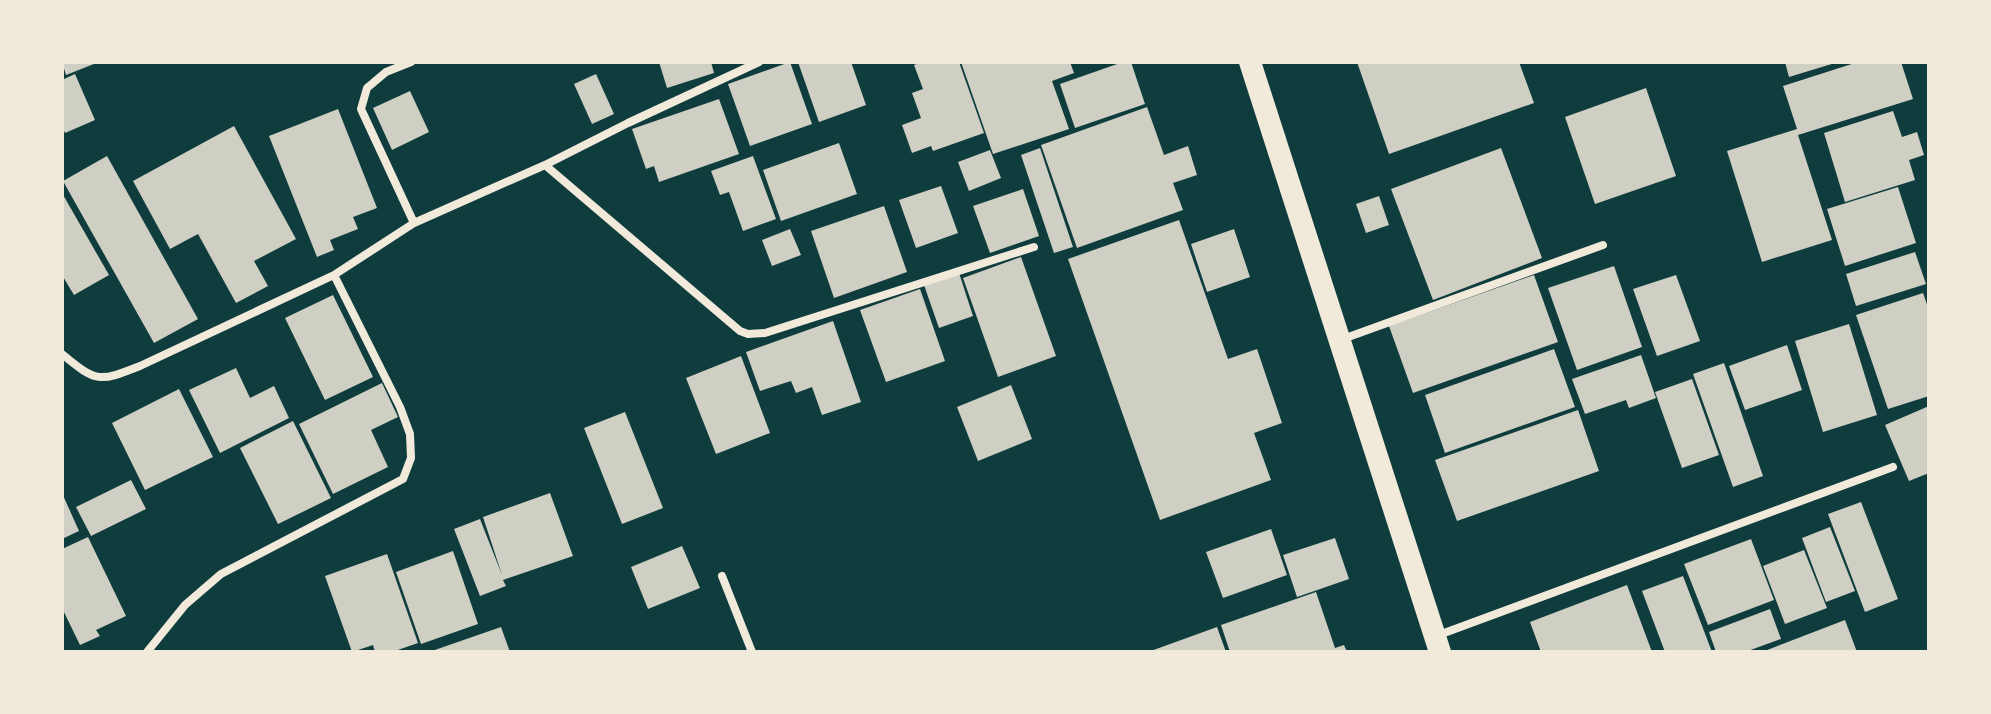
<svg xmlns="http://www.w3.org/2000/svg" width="1991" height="714" font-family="'Asap Condensed',sans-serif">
	<rect width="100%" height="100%" fill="#0f3d3e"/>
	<!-- building -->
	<path fill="#cfcfc3" d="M62,62H99L66,75Z
		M659,62H711L714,73L667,88Z
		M790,62L812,124L750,146L728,84Z
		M798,62H851L866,105L819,122Z
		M922,62H959L984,133L933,151L931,146L912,153L902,125L921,118L912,93L923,89L914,65Z
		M961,62H1070L1074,73L1052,81L1069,129L993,154Z
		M1123,62H1131L1145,104L1075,128L1060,84Z
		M1357,62H1519L1534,103L1389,154Z
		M1785,62H1835V63L1789,77Z
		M1858,62H1901L1913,99L1798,135L1832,240L1762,262L1727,151L1797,129L1783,86Z
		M75,74L95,120L65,133L62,126V80Z
		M596,74L614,114L592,124L574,84Z
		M1646,88L1676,176L1595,204L1565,117Z
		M410,91L429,132L392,150L373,108Z
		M719,99L739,154L659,182L654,166L646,169L632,129Z
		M1147,107L1164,155L1188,146L1197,175L1173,183L1183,210L1077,248L1041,145Z
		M338,109L377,208L353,217L358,229L330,240L334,250L317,257L269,136Z
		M1893,111L1902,137L1917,132L1924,155L1909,160L1915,180L1845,202L1824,133Z
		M234,126L296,239L254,261L268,286L236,303L198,234L170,249L133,181Z
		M839,143L857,194L781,221L763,170Z
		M1040,148L1073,247L1054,253L1021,155Z
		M1501,148L1542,258L1433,300L1391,189Z
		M990,150L1001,178L969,191L958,162Z
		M107,156L198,319L154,343L63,181Z
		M753,156L776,219L743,231L729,192L720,195L711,171Z
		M941,186L958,233L916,248L899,200Z
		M1898,187L1916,243L1845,266L1827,209Z
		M1023,189L1039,236L990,253L973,206Z
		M62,193L109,275L74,295L62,275Z
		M1379,196L1389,225L1366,233L1356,204Z
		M884,206L907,272L834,298L811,231Z
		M1179,220L1228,359L1257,349L1282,423L1254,433L1271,480L1160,520L1068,259Z
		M790,229L801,255L772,266L762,240Z
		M1234,229L1250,277L1207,292L1191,244Z
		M1915,252L1926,284L1856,306L1846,274Z
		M1021,257L1056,356L998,377L963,278Z
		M1614,266L1642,347L1577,370L1548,288Z
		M959,273L973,316L939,328L924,285Z
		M1534,275L1558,342L1413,393L1389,326Z
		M1676,275L1700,341L1657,356L1633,289Z
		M920,289L945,361L886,382L860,310Z
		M1923,293L1929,310V396L1888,409L1856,315Z
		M333,295L373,377L325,400L285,318Z
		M833,321L861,402L822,415L812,387L796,393L791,381L760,391L746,352Z
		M1849,324L1877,415L1823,432L1795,341Z
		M1787,345L1802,390L1745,410L1729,366Z
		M1554,349L1575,407L1445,453L1425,395Z
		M1641,355L1656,398L1629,408L1626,400L1585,414L1572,379Z
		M741,356L770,433L716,454L686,378Z
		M1724,363L1763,476L1733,487L1693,374Z
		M236,368L250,398L274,386L289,418L220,453L189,390Z
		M1692,379L1719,455L1682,468L1655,392Z
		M382,383L398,417L371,430L388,467L333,494L299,424Z
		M1011,385L1032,439L978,461L957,407Z
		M179,389L213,457L145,490L112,423Z
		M1929,406V473L1909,481L1885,425Z
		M1578,410L1599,471L1457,521L1435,460Z
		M625,412L663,508L622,524L584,428Z
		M293,421L331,498L278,524L240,448Z
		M131,480L146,509L91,536L76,507Z
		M62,493L79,531L62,539Z
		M550,493L573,556L503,580L506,586L480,596L454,529L480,519L502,575L483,517Z
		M1861,502L1898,599L1865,612L1828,514Z
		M1830,527L1855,591L1826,602L1802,538Z
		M1271,529L1287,575L1223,598L1206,552Z
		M88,537L126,616L96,630L100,636L80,645L62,608V549Z
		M1335,538L1349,579L1297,597L1283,555Z
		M1751,539L1774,600L1708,625L1684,564Z
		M682,546L700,588L648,609L631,567Z
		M1804,550L1827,608L1785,624L1763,566Z
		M453,551L478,624L421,644L396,572Z
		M387,554L418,643L392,652H375L373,645L352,652L325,576Z
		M1683,576L1712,652H1665L1642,591Z
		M1627,585L1652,652H1541L1530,622Z
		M1316,592L1335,648L1344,645L1347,652H1230L1221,625Z
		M1770,609L1781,639L1745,652H1716L1709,632Z
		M1845,620L1857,652H1762Z
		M501,627L510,652H429Z
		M1217,627L1226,652H1148Z"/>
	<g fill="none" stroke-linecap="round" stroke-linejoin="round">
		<!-- minor -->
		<path stroke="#f1e9da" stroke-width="8" d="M411,62L386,72L367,88L361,109L414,223
			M545,165L740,331L748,334L765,333L1034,247
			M1340,340L1603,245
			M62,354C97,383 99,382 140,366L334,275L414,223L545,165L628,123L759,62
			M722,576L752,652
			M1436,636L1893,467
			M147,652L185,605L221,574L403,479L411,458L410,434L400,407L334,275"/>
		<!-- trunk -->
		<path stroke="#f1e9da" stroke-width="22" d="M1250,62L1440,652"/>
	</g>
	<!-- border -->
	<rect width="1991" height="714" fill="none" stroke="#f1e9da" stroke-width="128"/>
</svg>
